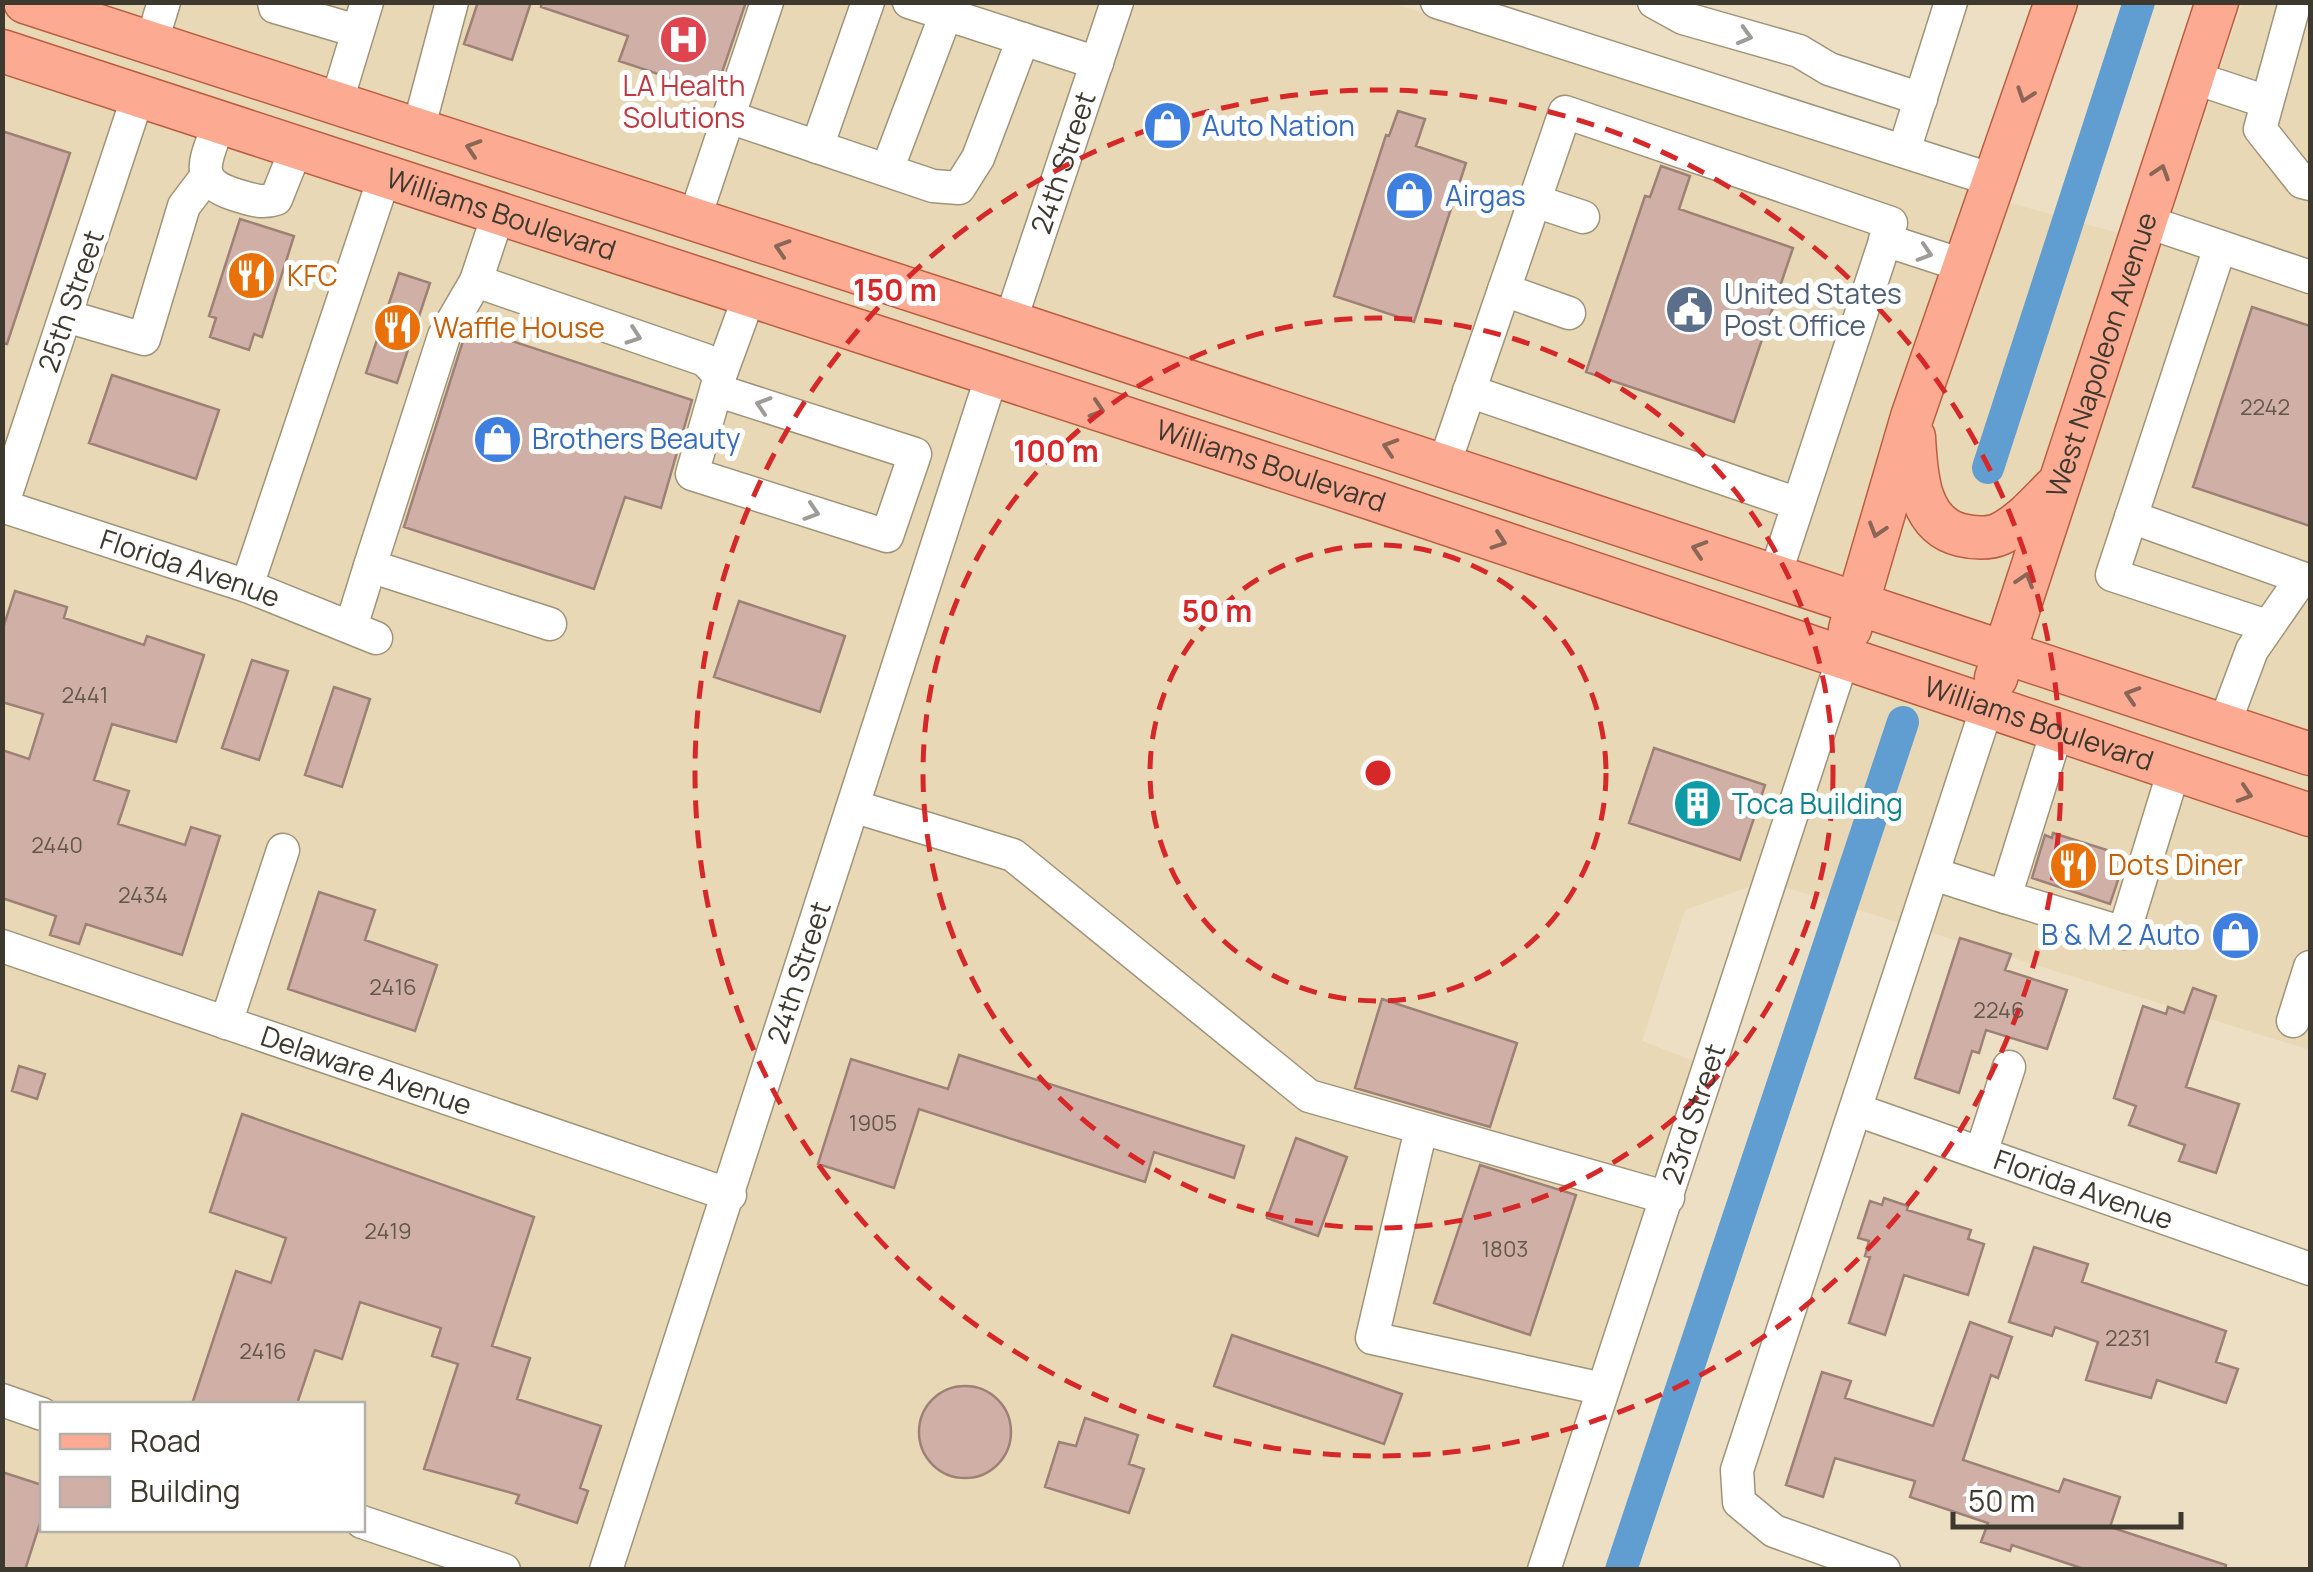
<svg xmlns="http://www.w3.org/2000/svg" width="2313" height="1572" font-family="Manrope,sans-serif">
	<rect width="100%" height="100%" fill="#ecdfc4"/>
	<!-- built -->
	<path fill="#e9d8b5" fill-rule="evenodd" d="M3,3H1392L1968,191L2161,245L2242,3H2310V1050L1765,881L1685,910L1642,1041L1699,1063L1529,1569L3,1570ZM42,1404H362V1530H42Z"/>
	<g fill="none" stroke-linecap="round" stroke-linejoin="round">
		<!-- canal -->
		<path stroke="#609dd0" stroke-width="32" d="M1988,468L2139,2
			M1621,1570L1903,722"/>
	</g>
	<!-- building -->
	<path fill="#d0b0a6" stroke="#9d8076" stroke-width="2.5" d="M478,2H531L512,60L464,44Z
		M542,2H746L715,93L619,61L628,36L541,7Z
		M1398,111L1425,119L1416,146L1466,163L1414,322L1334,296L1386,135L1389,136Z
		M2,131L70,153L7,344L2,343Z
		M1661,166L1690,176L1679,209L1793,248L1734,422L1586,372L1645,196L1650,197Z
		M240,219L294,236L262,337L254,334L249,350L210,337L216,318L209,316Z
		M399,273L430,283L397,383L366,373Z
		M2252,307L2310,326V526L2193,487Z
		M472,328L692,400L661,508L625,497L594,589L404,527L462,344Z
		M112,375L219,410L196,479L89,443Z
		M15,591L67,607L64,618L144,645L147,636L204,655L176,742L112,724L94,780L129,791L118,824L185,845L191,827L220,836L182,955L86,924L79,944L50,935L56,916L2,898V750L29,759L43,714L2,702V631Z
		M739,601L845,636L820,712L714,677Z
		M252,660L288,671L259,760L222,748Z
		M334,687L370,699L342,787L305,775Z
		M1654,748L1765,785L1740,860L1629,823Z
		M2053,833L2126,856L2110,904L2032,878L2045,835L2052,838Z
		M319,892L375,910L365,940L437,965L415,1031L288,989Z
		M1960,938L2011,954L2005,970L2067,990L2047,1049L1986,1030L1979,1053L1972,1051L1959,1093L1915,1078Z
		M2193,988L2216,996L2186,1087L2239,1104L2216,1173L2179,1161L2185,1145L2129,1125L2136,1106L2114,1098L2143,1006L2166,1014L2168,1007L2184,1013Z
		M1382,999L1517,1043L1490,1127L1355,1088Z
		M959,1055L1244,1146L1234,1178L1154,1152L1145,1182L919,1109L894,1188L818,1164L851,1059L948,1089Z
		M19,1066L45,1074L37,1099L12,1091Z
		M242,1114L534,1217L492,1346L530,1358L517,1399L601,1426L580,1488L588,1491L577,1523L516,1503L519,1495L424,1469L458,1364L432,1356L441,1328L360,1302L342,1359L315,1350L297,1404H192L236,1271L271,1283L286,1238L210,1212Z
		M1296,1138L1347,1157L1318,1236L1267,1218Z
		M1480,1165L1576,1195L1530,1335L1434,1303Z
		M1884,1198L1908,1206L1907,1210L1971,1230L1968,1239L1984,1244L1968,1295L1904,1275L1885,1335L1849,1323L1870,1257L1865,1256L1869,1241L1858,1238L1870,1201L1882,1205Z
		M2034,1247L2088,1264L2082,1282L2226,1331L2216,1362L2238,1369L2226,1403L2157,1380L2151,1398L2086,1380L2098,1342L2055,1327L2052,1336L2009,1322Z
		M1970,1322L2012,1337L1998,1378L1991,1375L1963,1460L2059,1492L2064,1479L2120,1497L2110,1527L2226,1565L2225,1570H2087L2012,1545L2010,1551L1981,1542L1988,1523L1910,1497L1915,1481L1835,1458L1823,1497L1786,1485L1822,1372L1851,1381L1845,1398L1933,1426Z
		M1232,1335L1402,1394L1384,1444L1214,1386Z
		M919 1432a46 46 0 1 1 92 0a46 46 0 1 1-92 0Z
		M1085,1418L1138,1435L1129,1464L1144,1469L1129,1513L1045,1487L1059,1442L1076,1446Z
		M2,1472L42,1485V1517L25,1570H2Z"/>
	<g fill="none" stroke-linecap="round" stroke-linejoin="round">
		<defs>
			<g id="minor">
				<path d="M274,2L275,7L357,31"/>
				<path d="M909,2L1097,63"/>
				<path d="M1437,2L1996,181"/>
				<path d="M1654,2L1683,18L1799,51L1829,69L1921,99"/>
				<path d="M2295,2L2260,129L2302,182L2310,184"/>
				<path d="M151,44L164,2"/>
				<path d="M2192,77L2267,102"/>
				<path id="s1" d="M138,96L2,506L247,586L376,638"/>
				<path d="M336,104L367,2"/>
				<path d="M729,117L933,186L959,188L978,158L1023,39"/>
				<path d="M219,123C207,159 190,181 236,195C250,199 261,204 276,199L296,149"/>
				<path d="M418,130L452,2"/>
				<path d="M817,147L868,2"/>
				<path d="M1904,151L1951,2"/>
				<path d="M887,170L946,14"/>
				<path d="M1535,201L1583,217"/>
				<path d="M498,215L476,281L705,360L720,376L692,474L887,536L915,454L716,390"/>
				<path d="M694,220L767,2"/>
				<path d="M2145,221L2310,277"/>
				<path d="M1885,240L1965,266"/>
				<path d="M2220,247L2112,575L2267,626"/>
				<path d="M476,281L444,336L370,566L550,624"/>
				<path d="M1504,290L1569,313"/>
				<path d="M66,316L144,339L184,206L206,177"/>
				<path id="s2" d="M1010,322L1117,2"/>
				<path d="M720,376L750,294"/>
				<path d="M1469,391L1798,504"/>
				<path d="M1444,465L1565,112L1891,223L1775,575"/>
				<path d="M2131,517L2302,578L2252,650L2224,725"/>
				<path d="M247,586L384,178"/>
				<path d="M351,627L370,566"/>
				<path d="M2057,731L2005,897L2124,933L2174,770"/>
				<path d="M856,807L1013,855L1309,1096L1668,1198"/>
				<path d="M1934,874L2005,897"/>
				<path id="s3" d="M2,946L730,1195"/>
				<path d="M2293,1021L2310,967"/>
				<path d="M226,1023L283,850"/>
				<path id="s4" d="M1857,1110L2310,1269"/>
				<path d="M1421,1129L1372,1338L1603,1389"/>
				<path d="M1981,1153L2009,1067"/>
				<path d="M2,1400L42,1414"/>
				<path d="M362,1522L504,1570"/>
				<path id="s5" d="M606,1570L992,375"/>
				<path id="s6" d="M1544,1570L1843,658"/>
				<path d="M1884,1570L1774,1531L1739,1502L1737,1470L1987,707"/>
			</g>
			<g id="major">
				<path d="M25,2L1010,322L2310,754"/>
				<path id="s7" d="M2,51L1373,499L2310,815"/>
				<path d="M1914,437C1916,473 1918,525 1961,535C1973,538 1989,539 2000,534C2021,524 2037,505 2054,488"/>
				<path d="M1850,629L1912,417L2056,2"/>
				<path id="s8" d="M1996,678L2217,2"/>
			</g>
		</defs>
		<!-- minor casing -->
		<use href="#minor" stroke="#9f9379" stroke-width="35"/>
		<!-- major casing -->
		<use href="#major" stroke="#ba5e40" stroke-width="45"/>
		<!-- minor -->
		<use href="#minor" stroke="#fff" stroke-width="32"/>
		<!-- major -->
		<use href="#major" stroke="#fdaa92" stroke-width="42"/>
	</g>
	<!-- one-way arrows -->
	<defs><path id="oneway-chevron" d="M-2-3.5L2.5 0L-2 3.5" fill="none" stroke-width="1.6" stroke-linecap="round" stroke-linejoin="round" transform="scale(2.5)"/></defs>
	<g stroke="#9e9c96">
		<use href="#oneway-chevron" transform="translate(1745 36) rotate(16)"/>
		<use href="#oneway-chevron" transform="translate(1925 253) rotate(18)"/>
		<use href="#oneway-chevron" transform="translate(634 336) rotate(19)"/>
		<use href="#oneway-chevron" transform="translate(763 405) rotate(-162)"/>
		<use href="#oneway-chevron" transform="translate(812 512) rotate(18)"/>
	</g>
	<g stroke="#8a6656">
		<use href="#oneway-chevron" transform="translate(2025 95) rotate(109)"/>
		<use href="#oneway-chevron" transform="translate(473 148) rotate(-162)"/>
		<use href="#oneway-chevron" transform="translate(2161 172) rotate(-72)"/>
		<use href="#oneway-chevron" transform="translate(782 248) rotate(-162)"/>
		<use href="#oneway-chevron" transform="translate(1097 409) rotate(18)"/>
		<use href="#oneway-chevron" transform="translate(1390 447) rotate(-162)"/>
		<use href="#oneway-chevron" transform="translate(1877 530) rotate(107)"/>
		<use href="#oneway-chevron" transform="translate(1499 541) rotate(19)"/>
		<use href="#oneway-chevron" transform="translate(1699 549) rotate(-162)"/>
		<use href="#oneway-chevron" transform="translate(2025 580) rotate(-73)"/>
		<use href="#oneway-chevron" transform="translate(2132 695) rotate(-162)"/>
		<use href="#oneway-chevron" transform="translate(2245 794) rotate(18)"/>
	</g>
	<!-- distance rings -->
	<g fill="none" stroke="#d62828" stroke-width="5" stroke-dasharray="18 12">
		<circle cx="1378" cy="773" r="228"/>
		<circle cx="1378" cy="773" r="455"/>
		<circle cx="1378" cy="773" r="683"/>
	</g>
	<!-- icons -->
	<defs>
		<symbol id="hospital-disc" viewBox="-11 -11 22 22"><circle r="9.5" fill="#e0444e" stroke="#fff"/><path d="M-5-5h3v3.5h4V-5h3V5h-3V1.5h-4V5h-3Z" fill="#fff"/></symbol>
		<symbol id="shop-disc" viewBox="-11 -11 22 22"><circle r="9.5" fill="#3f7fe0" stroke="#fff"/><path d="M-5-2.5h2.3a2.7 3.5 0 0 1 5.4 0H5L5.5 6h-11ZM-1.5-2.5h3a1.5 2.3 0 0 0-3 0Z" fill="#fff"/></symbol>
		<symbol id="restaurant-disc" viewBox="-11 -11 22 22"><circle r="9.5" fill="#e8710a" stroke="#fff"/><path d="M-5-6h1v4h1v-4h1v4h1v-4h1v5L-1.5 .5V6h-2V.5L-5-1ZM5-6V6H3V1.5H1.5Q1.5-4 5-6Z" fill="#fff"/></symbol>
		<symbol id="civic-disc" viewBox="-11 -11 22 22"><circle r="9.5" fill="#5c6f8a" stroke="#fff"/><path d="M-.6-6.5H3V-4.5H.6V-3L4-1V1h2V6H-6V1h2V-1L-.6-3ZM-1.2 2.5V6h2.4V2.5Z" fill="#fff"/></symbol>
		<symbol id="building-disc" viewBox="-11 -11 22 22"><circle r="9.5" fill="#0f9aa8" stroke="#fff"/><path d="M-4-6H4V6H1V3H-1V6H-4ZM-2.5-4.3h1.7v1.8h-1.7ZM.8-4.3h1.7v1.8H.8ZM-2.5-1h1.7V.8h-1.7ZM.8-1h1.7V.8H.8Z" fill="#fff"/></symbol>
	</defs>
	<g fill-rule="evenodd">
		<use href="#hospital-disc" x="656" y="12" width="55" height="55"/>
		<use href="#shop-disc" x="1140" y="98" width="55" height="55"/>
		<use href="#shop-disc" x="1382" y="168" width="55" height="55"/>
		<use href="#restaurant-disc" x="224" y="248" width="55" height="55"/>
		<use href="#civic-disc" x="1662" y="282" width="55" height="55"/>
		<use href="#restaurant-disc" x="370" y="300" width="55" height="55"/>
		<use href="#shop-disc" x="470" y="412" width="55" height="55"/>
		<use href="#building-disc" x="1670" y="776" width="55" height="55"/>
		<use href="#restaurant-disc" x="2046" y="838" width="55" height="55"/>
		<use href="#shop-disc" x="2208" y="908" width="55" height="55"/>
	</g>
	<g text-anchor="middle" stroke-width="10" stroke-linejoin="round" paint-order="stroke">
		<!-- number labels -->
		<g font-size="22" fill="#62574c">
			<text x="2265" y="415">2242</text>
			<text x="85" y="703">2441</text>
			<text x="57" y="853">2440</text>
			<text x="143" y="903">2434</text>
			<text x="393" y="995">2416</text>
			<text x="1999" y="1018">2246</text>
			<text x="873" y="1131">1905</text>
			<text x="388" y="1239">2419</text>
			<text x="1505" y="1257">1803</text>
			<text x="2128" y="1346">2231</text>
			<text x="263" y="1359">2416</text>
		</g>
		<!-- health labels -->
		<g font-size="28" fill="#be3a42" stroke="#fff">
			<text x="684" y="96">LA Health<tspan x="684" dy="32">Solutions</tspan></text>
		</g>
		<!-- shop labels -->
		<g font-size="28" fill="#366cbe" stroke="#fff" text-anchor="start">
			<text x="1202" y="136">Auto Nation</text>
			<text x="1445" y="206">Airgas</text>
			<text x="532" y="449">Brothers Beauty</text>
			<text x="2200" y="945" text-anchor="end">B &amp; M 2 Auto</text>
		</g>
		<!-- street labels -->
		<g font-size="28" fill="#3e392e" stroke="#fff">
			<text dy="10" stroke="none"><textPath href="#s2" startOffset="168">24th Street</textPath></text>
			<text dy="10" stroke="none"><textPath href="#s7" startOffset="525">Williams Boulevard</textPath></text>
			<text transform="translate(71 301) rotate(-71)" y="10">25th Street</text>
			<text dy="10" stroke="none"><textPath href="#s8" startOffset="340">West Napoleon Avenue</textPath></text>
			<text dy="10" stroke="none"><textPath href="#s7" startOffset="1335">Williams Boulevard</textPath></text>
			<text dy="10" stroke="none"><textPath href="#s1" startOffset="630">Florida Avenue</textPath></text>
			<text dy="10" stroke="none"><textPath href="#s7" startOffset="2145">Williams Boulevard</textPath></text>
			<text dy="10" stroke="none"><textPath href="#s5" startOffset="628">24th Street</textPath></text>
			<text dy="10" stroke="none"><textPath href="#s3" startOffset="385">Delaware Avenue</textPath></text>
			<text dy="10" stroke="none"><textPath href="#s6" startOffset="480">23rd Street</textPath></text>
			<text dy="10" stroke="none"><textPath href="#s4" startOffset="240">Florida Avenue</textPath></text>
		</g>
		<!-- food labels -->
		<g font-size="28" fill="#c56008" stroke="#fff" text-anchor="start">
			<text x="287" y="286">KFC</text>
			<text x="433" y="338">Waffle House</text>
			<text x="2108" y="875">Dots Diner</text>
		</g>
		<!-- service labels -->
		<g font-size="28" fill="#4e5e75" stroke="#fff" text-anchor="start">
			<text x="1724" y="304">United States<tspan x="1724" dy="32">Post Office</tspan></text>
		</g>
		<!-- culture labels -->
		<g font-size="28" fill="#0d838f" stroke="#fff" text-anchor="start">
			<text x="1732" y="814">Toca Building</text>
		</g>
	</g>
	<circle cx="1378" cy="773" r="15" fill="#d62828" stroke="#fff" stroke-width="5"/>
	<g font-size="30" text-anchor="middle" font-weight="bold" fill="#d62828" stroke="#fff" stroke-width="10" stroke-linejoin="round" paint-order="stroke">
		<text x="895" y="301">150 m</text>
		<text x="1056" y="462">100 m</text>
		<text x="1217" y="622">50 m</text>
	</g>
	<!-- border -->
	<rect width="2313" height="1572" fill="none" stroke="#3e392e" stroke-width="10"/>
	<!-- legend -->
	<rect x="40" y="1402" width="325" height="130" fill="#ffffff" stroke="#b2b0ab" stroke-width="2.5"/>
	<rect x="60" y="1434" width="50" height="15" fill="#fdaa92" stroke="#b2b0ab" stroke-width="2.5"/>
	<text x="130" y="1452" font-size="30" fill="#3e392e">Road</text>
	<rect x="60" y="1477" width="50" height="30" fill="#d0b0a6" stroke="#b2b0ab" stroke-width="2.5"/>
	<text x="130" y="1502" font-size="30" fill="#3e392e">Building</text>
	<!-- scale -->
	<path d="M1953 1512v15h228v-15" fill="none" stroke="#3e392e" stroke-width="5"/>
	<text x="1968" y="1512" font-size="30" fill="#3e392e" stroke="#ffffff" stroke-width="8" paint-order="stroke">50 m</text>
</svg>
